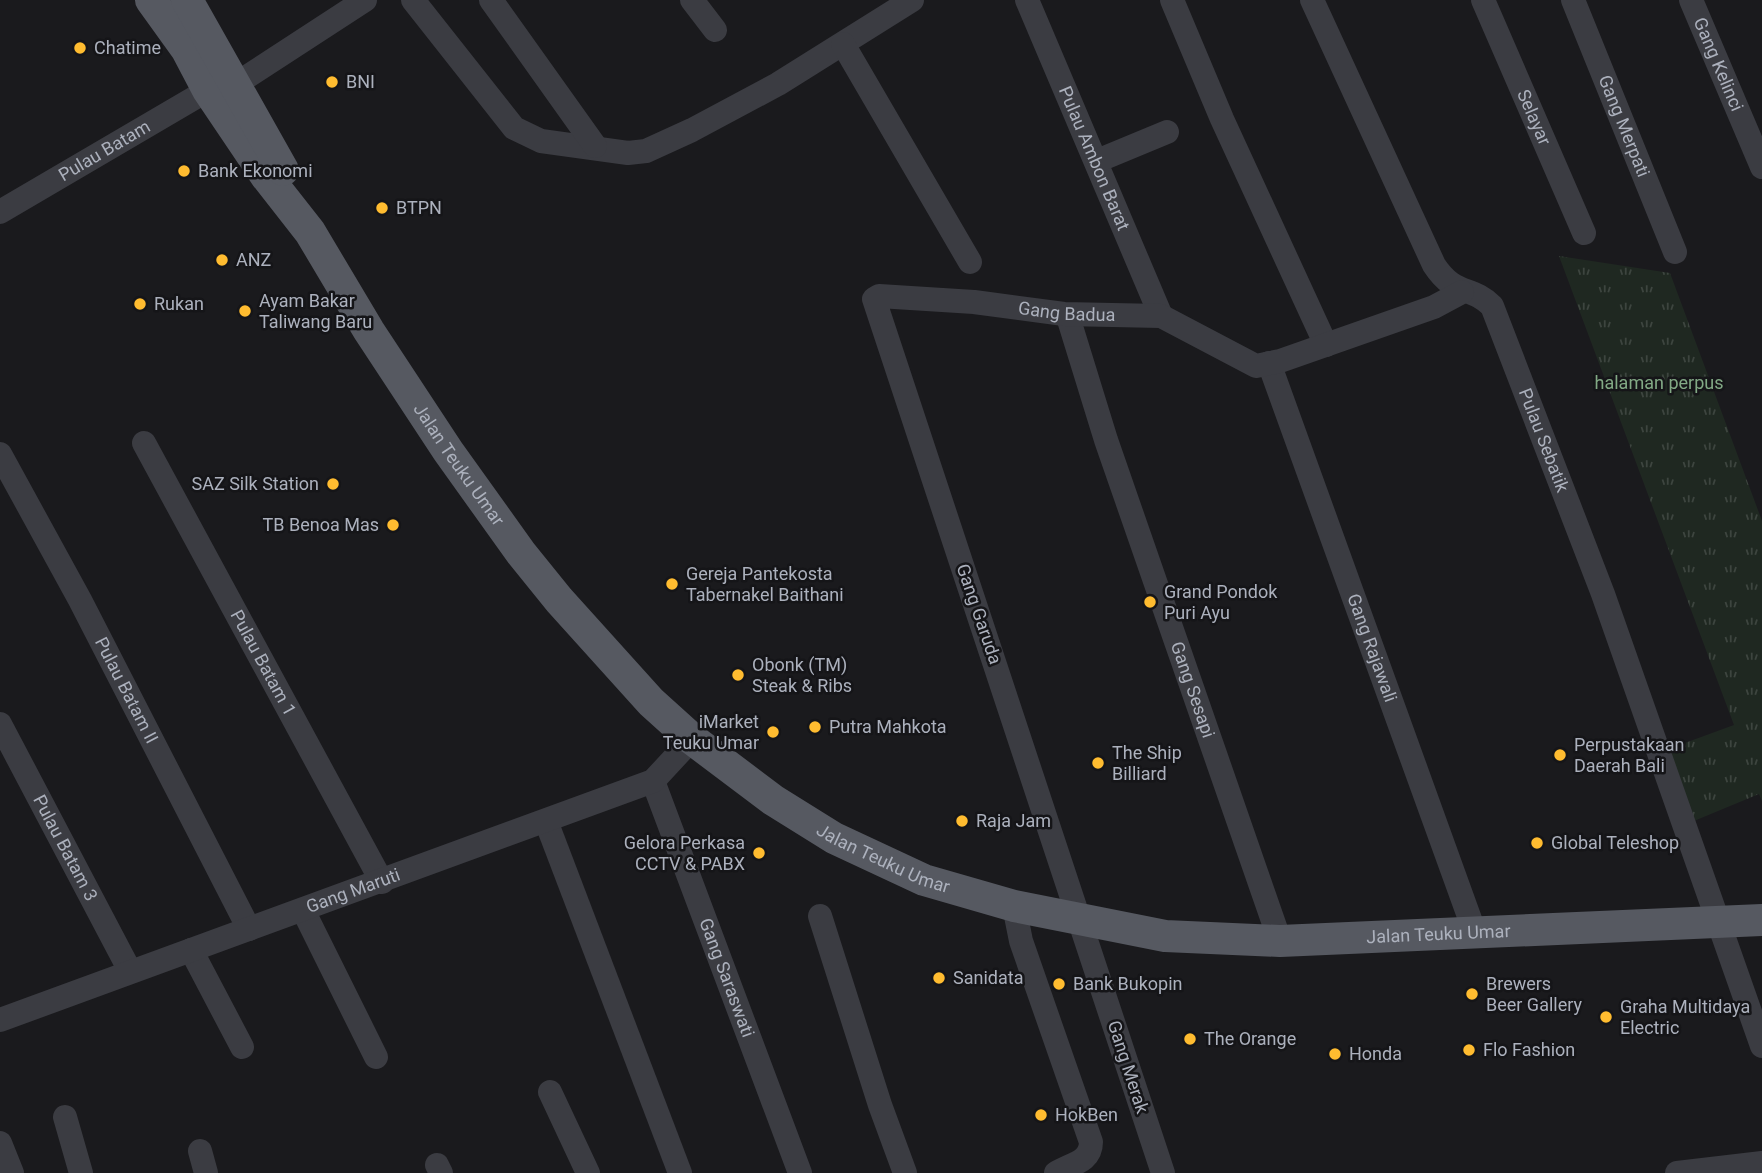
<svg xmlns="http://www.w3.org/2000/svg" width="1762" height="1173" font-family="Roboto,sans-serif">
	<defs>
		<pattern id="park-tufts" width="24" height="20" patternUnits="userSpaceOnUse" patternTransform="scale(1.75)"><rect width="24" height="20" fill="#1f2821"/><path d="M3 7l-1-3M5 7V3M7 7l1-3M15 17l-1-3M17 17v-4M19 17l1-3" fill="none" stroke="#3d453f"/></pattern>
	</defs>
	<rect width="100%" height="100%" fill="#1a1a1d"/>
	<!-- park -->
	<path fill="url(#park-tufts)" d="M1559,256L1670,273L1762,521V801L1759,794L1689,823L1663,751L1734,725Z"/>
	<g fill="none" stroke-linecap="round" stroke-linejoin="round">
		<!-- minor -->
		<g stroke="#3b3c42" stroke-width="24">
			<path d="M413,0L514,128L541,141L628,153L646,151L692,130L778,84L912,0"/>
			<path d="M491,0L595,146"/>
			<path d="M692,0L715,30"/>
			<path id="s1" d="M1027,0L1161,316"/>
			<path d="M1172,0L1222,119L1326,345"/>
			<path id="s2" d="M1312,0L1434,265C1455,297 1471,285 1492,306L1603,594L1762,1046"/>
			<path id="s3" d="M1483,0L1584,233"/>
			<path id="s4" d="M1573,0L1675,252"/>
			<path id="s5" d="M1691,0L1762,167"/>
			<path d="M843,44L970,262"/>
			<path d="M236,84L365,0"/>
			<path d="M1097,161L1167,132"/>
			<path id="s6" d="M0,212L208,90"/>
			<path id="s7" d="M1069,320L1106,440L1280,941"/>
			<path id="s8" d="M1269,363L1475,933"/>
			<path id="s9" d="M144,443L382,882"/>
			<path id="s10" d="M0,454L80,600L249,929"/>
			<path id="s11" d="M0,724L130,971"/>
			<path id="s12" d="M653,781L800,1173"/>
			<path d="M546,821L680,1173"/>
			<path d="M1014,906L1021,941L1091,1142C1091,1162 1071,1164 1056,1173"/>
			<path d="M303,910L376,1057"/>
			<path d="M820,916L880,1105L905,1173"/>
			<path d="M191,950L242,1047"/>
			<path id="s13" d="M0,1020L653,781L692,739"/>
			<path d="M550,1092L588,1173"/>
			<path d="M65,1117L81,1173"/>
			<path d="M0,1143L12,1173"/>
			<path d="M200,1151L206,1173"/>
			<path d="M437,1165L441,1173"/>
			<path id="s14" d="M1163,1173L874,299L879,296L974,302L1064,314L1161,316L1256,366L1280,361L1434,307L1462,292"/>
			<path d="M1677,1173L1762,1163"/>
		</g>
		<!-- major -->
		<g stroke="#565961" stroke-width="32">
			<path id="s15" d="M151,0L187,50L208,90L266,176L310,232L369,331L448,451L521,553L559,600L651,702L692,739L773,800L834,838L924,880L1014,906L1165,936L1280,941L1762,920"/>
			<path d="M187,0L283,170"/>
		</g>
	</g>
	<!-- markers -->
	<g fill="#ffbc30" stroke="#151518" stroke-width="2.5">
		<circle cx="80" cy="48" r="7"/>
		<circle cx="332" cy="82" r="7"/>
		<circle cx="184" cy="171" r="7"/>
		<circle cx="382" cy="208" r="7"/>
		<circle cx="222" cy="260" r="7"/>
		<circle cx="140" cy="304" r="7"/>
		<circle cx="245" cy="311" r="7"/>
		<circle cx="333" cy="484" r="7"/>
		<circle cx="393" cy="525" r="7"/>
		<circle cx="672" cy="584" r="7"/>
		<circle cx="1150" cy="602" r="7"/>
		<circle cx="738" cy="675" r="7"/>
		<circle cx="815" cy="727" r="7"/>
		<circle cx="773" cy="732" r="7"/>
		<circle cx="1560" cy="755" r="7"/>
		<circle cx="1098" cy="763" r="7"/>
		<circle cx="962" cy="821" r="7"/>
		<circle cx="1537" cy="843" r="7"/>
		<circle cx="759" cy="853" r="7"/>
		<circle cx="939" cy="978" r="7"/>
		<circle cx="1059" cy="984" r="7"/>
		<circle cx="1472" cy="994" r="7"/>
		<circle cx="1606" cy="1017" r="7"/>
		<circle cx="1190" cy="1039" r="7"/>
		<circle cx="1469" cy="1050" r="7"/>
		<circle cx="1335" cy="1054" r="7"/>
		<circle cx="1041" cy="1115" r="7"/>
	</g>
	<g text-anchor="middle" stroke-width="5" stroke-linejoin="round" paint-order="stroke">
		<!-- poi labels -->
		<g font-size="18" fill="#acb1bd" stroke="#151518" text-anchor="start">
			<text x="94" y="54">Chatime</text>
			<text x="346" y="88">BNI</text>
			<text x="198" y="177">Bank Ekonomi</text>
			<text x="396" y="214">BTPN</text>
			<text x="236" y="266">ANZ</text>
			<text x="259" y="307">Ayam Bakar<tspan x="259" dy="21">Taliwang Baru</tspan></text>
			<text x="154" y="310">Rukan</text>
			<text x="319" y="490" text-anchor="end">SAZ Silk Station</text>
			<text x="379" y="531" text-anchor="end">TB Benoa Mas</text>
			<text x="686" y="580">Gereja Pantekosta<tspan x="686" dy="21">Tabernakel Baithani</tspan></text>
			<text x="1164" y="598">Grand Pondok<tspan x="1164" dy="21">Puri Ayu</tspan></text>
			<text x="752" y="671">Obonk (TM)<tspan x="752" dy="21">Steak &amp; Ribs</tspan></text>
			<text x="759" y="728" text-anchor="end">iMarket<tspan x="759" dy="21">Teuku Umar</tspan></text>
			<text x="829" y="733">Putra Mahkota</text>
			<text x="1574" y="751">Perpustakaan<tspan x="1574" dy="21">Daerah Bali</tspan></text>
			<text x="1112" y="759">The Ship<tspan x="1112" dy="21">Billiard</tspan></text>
			<text x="976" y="827">Raja Jam</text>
			<text x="745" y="849" text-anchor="end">Gelora Perkasa<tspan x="745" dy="21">CCTV &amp; PABX</tspan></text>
			<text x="1551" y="849">Global Teleshop</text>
			<text x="953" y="984">Sanidata</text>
			<text x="1073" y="990">Bank Bukopin</text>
			<text x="1486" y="990">Brewers<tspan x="1486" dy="21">Beer Gallery</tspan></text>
			<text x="1620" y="1013">Graha Multidaya<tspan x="1620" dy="21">Electric</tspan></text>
			<text x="1204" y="1045">The Orange</text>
			<text x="1483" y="1056">Flo Fashion</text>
			<text x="1349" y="1060">Honda</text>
			<text x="1055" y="1121">HokBen</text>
		</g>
		<!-- street labels -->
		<g font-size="18" fill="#acb1bd" stroke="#151518">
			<text dy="6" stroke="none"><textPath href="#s5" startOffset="70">Gang Kelinci</textPath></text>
			<text dy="6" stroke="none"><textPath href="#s3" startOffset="128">Selayar</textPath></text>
			<text dy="6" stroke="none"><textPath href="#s4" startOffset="136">Gang Merpati</textPath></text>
			<text dy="6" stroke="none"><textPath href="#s6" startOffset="121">Pulau Batam</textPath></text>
			<text dy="6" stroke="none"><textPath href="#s1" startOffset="172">Pulau Ambon Barat</textPath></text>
			<text dy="6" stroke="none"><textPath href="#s14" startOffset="1115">Gang Badua</textPath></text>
			<text dy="6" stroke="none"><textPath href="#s2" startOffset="508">Pulau Sebatik</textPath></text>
			<text dy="6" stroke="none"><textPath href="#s15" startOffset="558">Jalan Teuku Umar</textPath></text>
			<text transform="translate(979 614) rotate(71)" y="6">Gang Garuda</text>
			<text dy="6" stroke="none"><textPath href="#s8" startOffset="303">Gang Rajawali</textPath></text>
			<text dy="6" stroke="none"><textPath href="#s9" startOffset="250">Pulau Batam 1</textPath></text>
			<text dy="6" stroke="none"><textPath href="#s10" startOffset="268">Pulau Batam II</textPath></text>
			<text dy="6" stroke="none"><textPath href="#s7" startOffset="390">Gang Sesapi</textPath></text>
			<text dy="6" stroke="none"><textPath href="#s11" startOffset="140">Pulau Batam 3</textPath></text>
			<text dy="6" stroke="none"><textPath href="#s15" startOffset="1146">Jalan Teuku Umar</textPath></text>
			<text dy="6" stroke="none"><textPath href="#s13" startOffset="376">Gang Maruti</textPath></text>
			<text dy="6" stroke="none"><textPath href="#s15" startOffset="1713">Jalan Teuku Umar</textPath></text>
			<text dy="6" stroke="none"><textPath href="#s12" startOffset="210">Gang Saraswati</textPath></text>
			<text transform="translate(1128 1067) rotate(72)" y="6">Gang Merak</text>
		</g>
		<!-- park labels -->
		<g font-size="18" fill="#82a985" stroke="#151518">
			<text x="1659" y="389">halaman perpus</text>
		</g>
	</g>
</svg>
